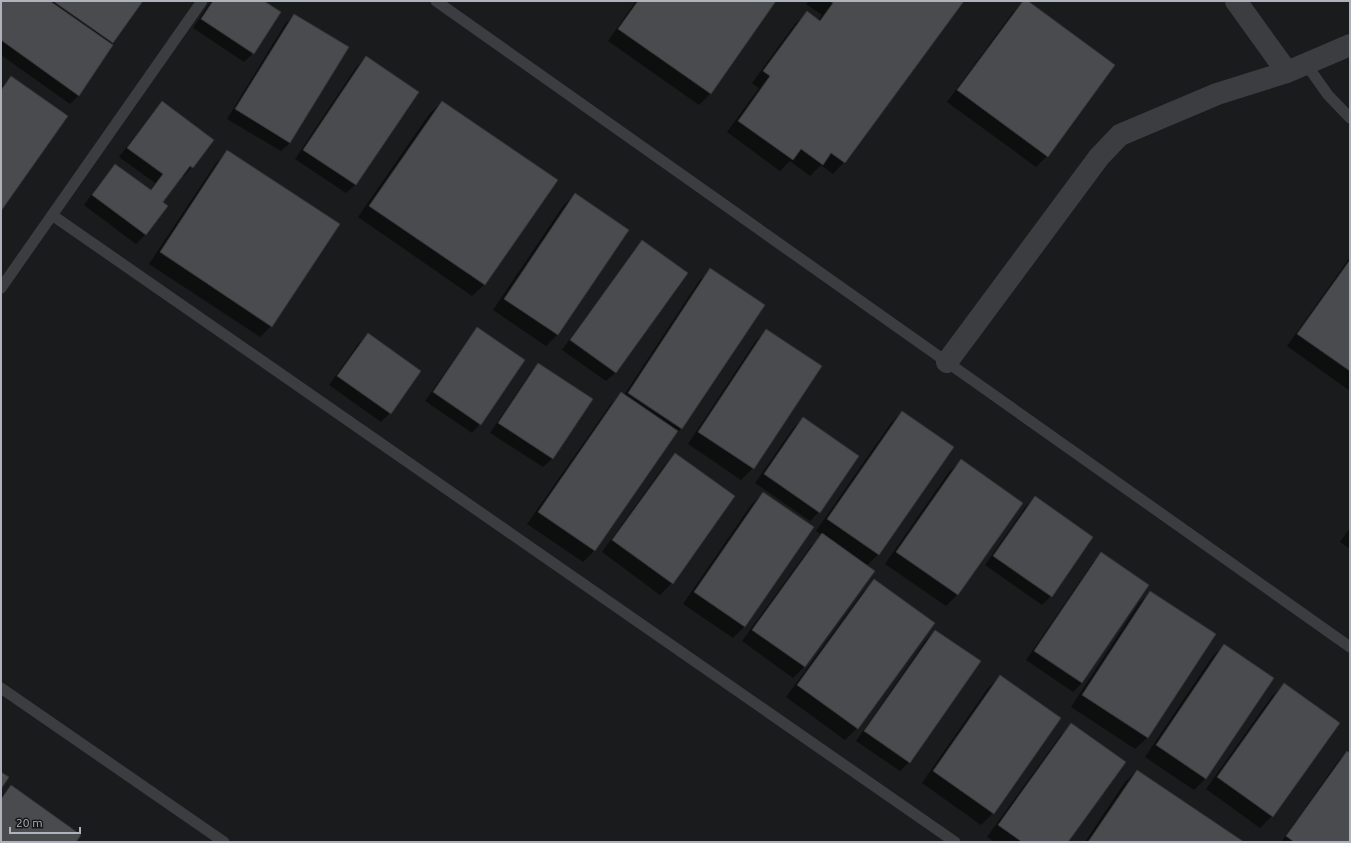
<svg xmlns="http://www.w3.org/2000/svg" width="1351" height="843" font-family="Ubuntu,sans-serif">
	<rect width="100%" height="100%" fill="#1a1b1c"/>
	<!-- shadow -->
	<path fill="#0007" d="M1,1H141L110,45L79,95L70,104L1,55Z
		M211,1H262L253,53L244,62L193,28Z
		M636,1H775L710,94L699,105L608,41Z
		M809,1H963L844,162L833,174L821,165L810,176L790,161L780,171L727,132L759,88L752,83L795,24L807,13L818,21L822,15L806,4Z
		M1024,1H1026L1047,156L1036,167L947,102L1013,12Z
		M294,15L290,143L281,151L227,119L285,24Z
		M366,57L418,92L355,185L346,193L295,159L357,66Z
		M11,77L1,210V87Z
		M442,102L556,181L484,285L472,296L358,217L430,113Z
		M162,103L192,167L184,176L182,175L162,203L166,206L145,235L136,244L84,205L107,174L116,166L150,190L155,183L119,157L153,112Z
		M228,151L271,326L260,337L149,264L216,163Z
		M575,194L628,230L557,335L546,346L493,310L563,206Z
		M642,242L686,273L615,373L606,381L562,350L634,250Z
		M1350,257V391L1287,346Z
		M710,270L763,305L681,429L673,437L594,551L583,562L527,524L610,405L621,393L624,395L699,281Z
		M478,329L480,424L472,433L425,401L469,338Z
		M766,330L753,468L741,480L688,444L755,342Z
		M368,334L390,413L381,422L329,385L359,343Z
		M539,364L591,399L552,459L543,467L490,433L530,373Z
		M902,412L953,447L878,555L866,566L873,571L804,667L793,678L742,641L811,546L822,535L816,531L891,423Z
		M803,418L819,512L810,521L755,483L794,427Z
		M675,454L672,583L660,595L602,552L664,466Z
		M961,461L1021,503L957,595L946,606L885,564L949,472Z
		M763,493L812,527L744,627L733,638L683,604L751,505Z
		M1035,497L1051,596L1042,605L985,565L1026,506Z
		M1350,528V549L1340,542Z
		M1101,554L1148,585L1082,683L1073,692L1026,660L1093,562Z
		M875,580L934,623L857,728L845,740L786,697L863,592Z
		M1151,592L1215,634L1147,738L1135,749L1071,707L1139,603Z
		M935,631L909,762L900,771L856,741L926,640Z
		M1224,645L1206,778L1194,790L1145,757L1212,657Z
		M1000,676L993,813L981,825L922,783L988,688Z
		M1284,685L1338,723L1272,816L1260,828L1206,789L1272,696Z
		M1071,725L1067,842H995L987,837L1060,736Z
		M1347,753L1350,755V842H1281L1338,761Z
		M1137,771L1242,842H1085L1125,782Z
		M11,787L75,842H1V796Z"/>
	<!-- building -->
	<path fill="#4a4b4f" stroke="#353538" d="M1,1H50L113,45L79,96L1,40Z
		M53,1H143L113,43Z
		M213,1H264L281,12L254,54L201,19Z
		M638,1H776L711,94L618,29Z
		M830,1H964L845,163L831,153L823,165L801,149L793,160L738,121L770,76L763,71L807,11L820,21L833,3Z
		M1023,1H1028L1115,65L1048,157L957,90Z
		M294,14L349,47L290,143L235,109Z
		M366,56L419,92L356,185L303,150Z
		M11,76L68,116L1,211V90Z
		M162,101L214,140L193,168L190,166L163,202L168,206L146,235L92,195L115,164L151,190L163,174L127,148Z
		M442,101L558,180L485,285L369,206Z
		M227,150L340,224L272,327L160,252Z
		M575,193L629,230L558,335L504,299Z
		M642,240L688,273L616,373L570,340Z
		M1350,260V371L1297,334Z
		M710,268L765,305L682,429L628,393Z
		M477,327L525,360L481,425L433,392Z
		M766,329L822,366L754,469L698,432Z
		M368,333L421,371L391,414L337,376Z
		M538,363L593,399L553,459L498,423Z
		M621,392L678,431L595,551L538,512Z
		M902,411L954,447L879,555L827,519Z
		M803,417L859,456L820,513L764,474Z
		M675,453L735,496L673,584L612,540Z
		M961,459L1023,503L958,595L896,552Z
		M763,492L814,527L745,627L694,592Z
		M1035,496L1093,537L1052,597L993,556Z
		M822,533L875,571L805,667L752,630Z
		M1101,552L1149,585L1082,683L1034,651Z
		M874,579L935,623L858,729L797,685Z
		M1150,591L1216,634L1148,738L1082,695Z
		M935,630L981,661L910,763L864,731Z
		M1224,644L1274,678L1206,779L1156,745Z
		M1000,675L1061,718L994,814L933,771Z
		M1284,683L1340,723L1273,817L1217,777Z
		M1071,723L1126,762L1068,842H1022L998,825Z
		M1347,751L1350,753V842H1294L1286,836Z
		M1137,770L1244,842H1088Z
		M1,772L9,777L1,789Z
		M11,785L81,835L76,842H1V799Z"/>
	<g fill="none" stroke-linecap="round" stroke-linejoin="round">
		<!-- lane -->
		<path stroke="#3c3d41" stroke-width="11" d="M436,1L1350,647
			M1306,64L1328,95L1350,118
			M52,215L955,842
			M1,288L202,1
			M1,688L224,842"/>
		<!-- street -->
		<path stroke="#3c3d41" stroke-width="22" d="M1236,1L1287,72
			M947,362L1099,157L1120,135L1217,94L1287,72L1350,45"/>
	</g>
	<!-- border -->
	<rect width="1351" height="843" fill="none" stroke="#aeb3bb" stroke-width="4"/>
	<!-- scale -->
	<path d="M10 827v6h70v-6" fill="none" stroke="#aeb3bb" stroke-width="2"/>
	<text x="16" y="827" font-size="12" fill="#aeb3bb" stroke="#151618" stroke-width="3" paint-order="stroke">20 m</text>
</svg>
